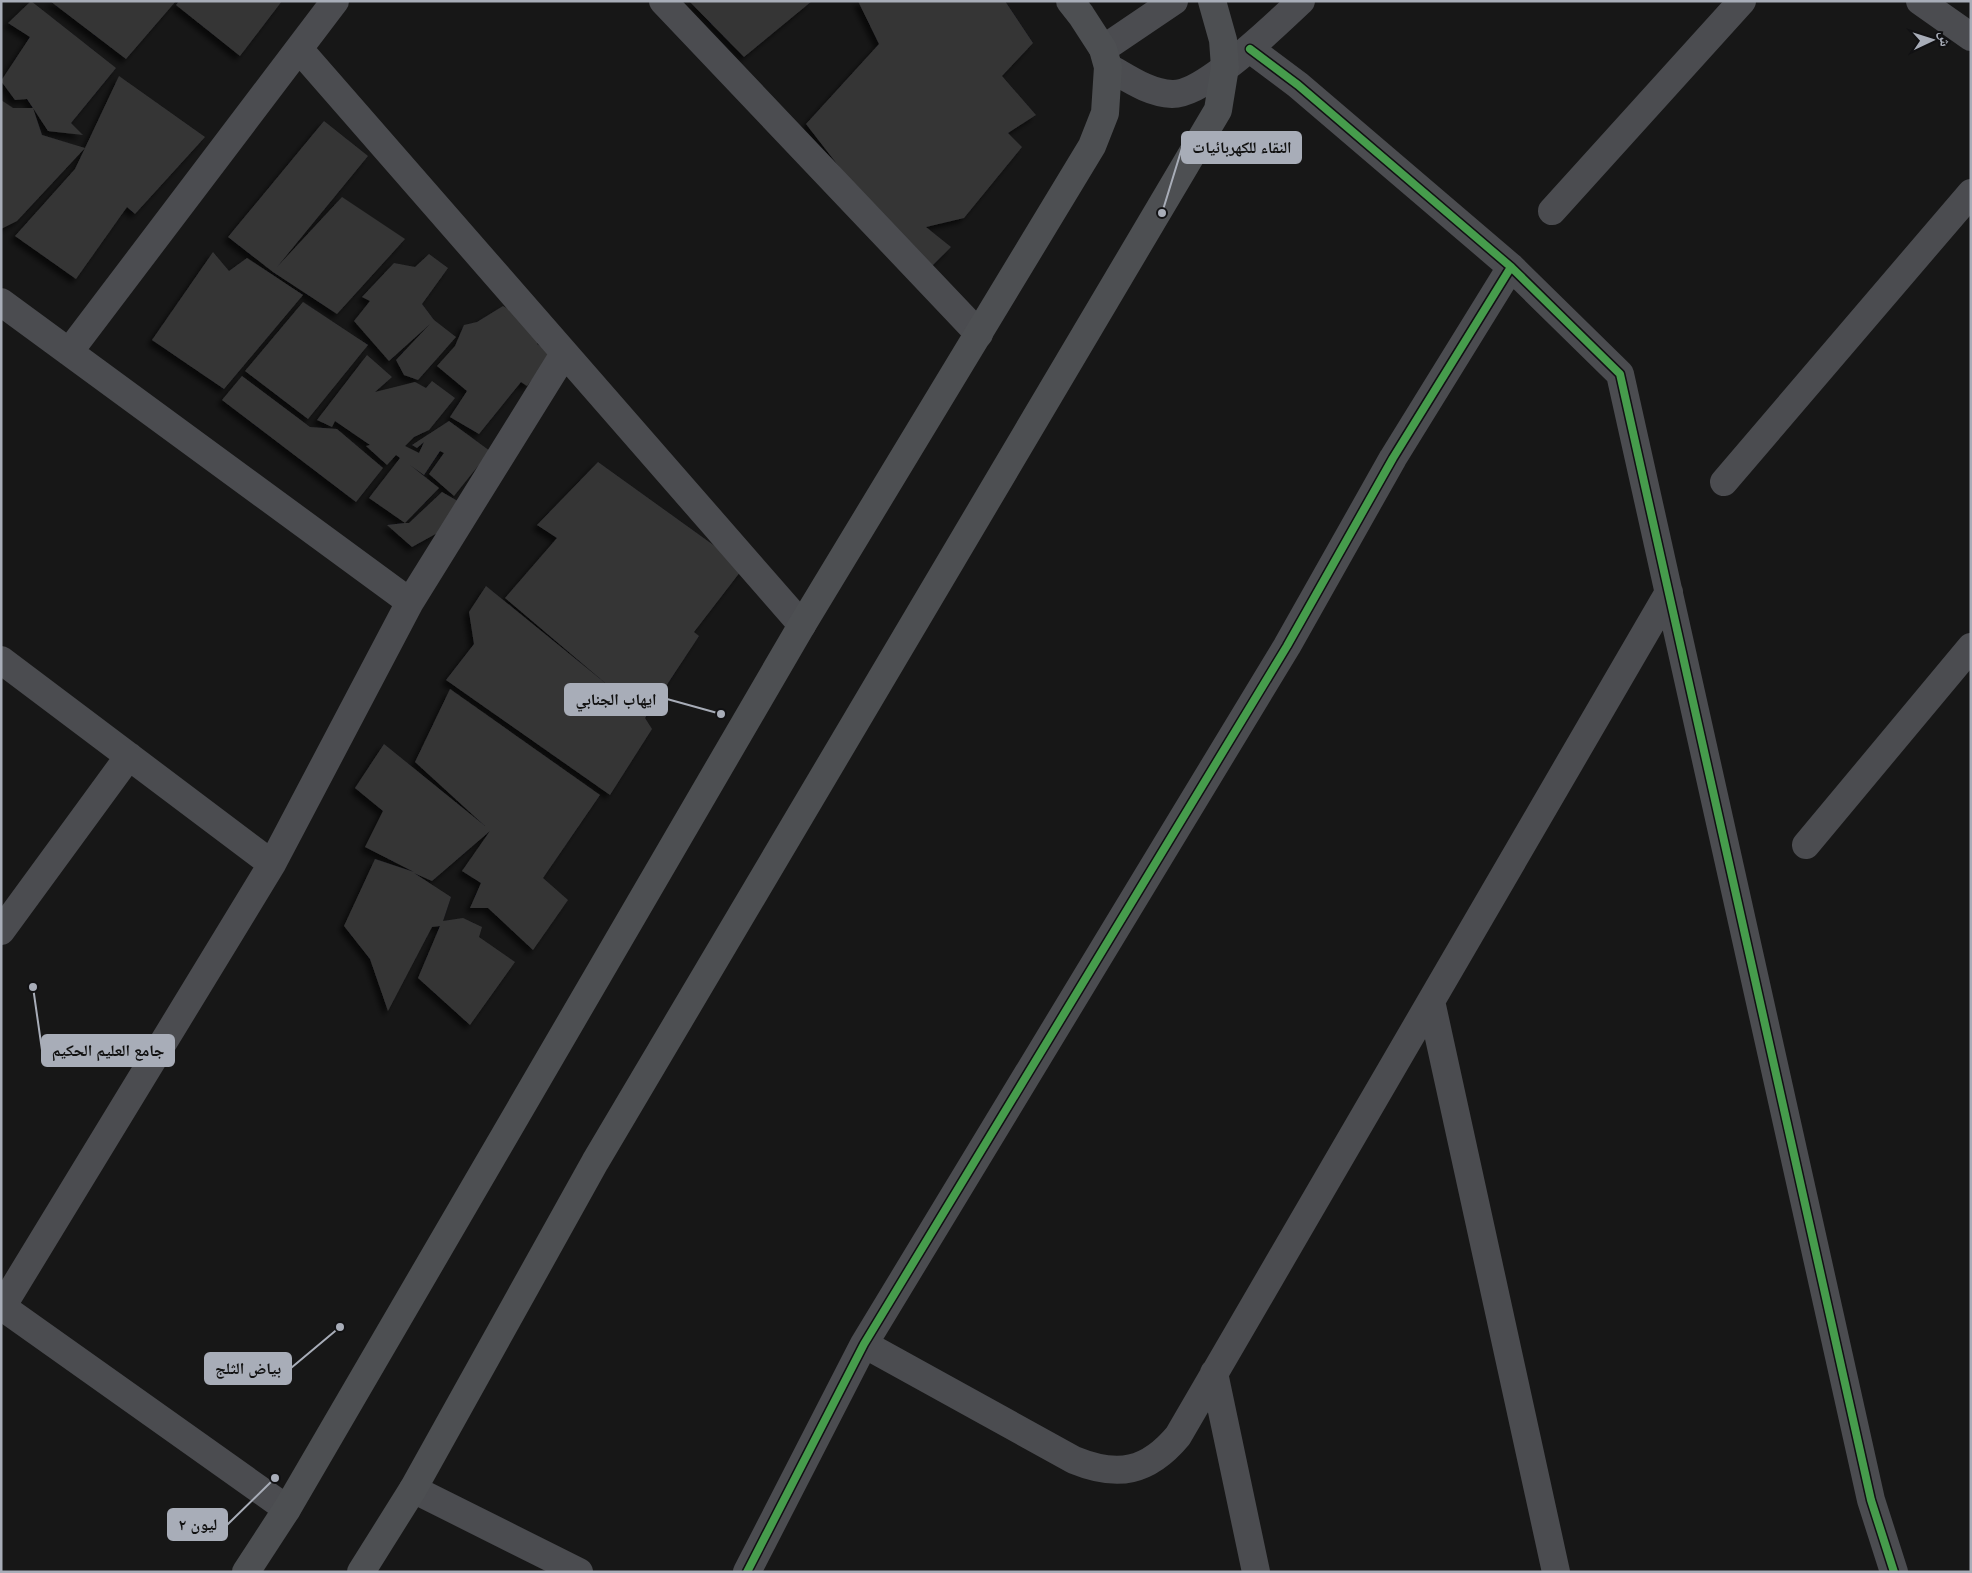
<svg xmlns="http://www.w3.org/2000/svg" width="1972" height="1573" font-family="Overpass,'Noto Naskh Arabic',sans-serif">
	<defs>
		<filter id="shadow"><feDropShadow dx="-4.5" dy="4.5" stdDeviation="2.5" flood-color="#0009"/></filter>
	</defs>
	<rect width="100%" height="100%" fill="#171717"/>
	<!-- building -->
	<path fill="#353536" filter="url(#shadow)" d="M31,1L116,68L71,123L83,135L48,131L33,108L42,135L85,148L119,76L205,137L135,214L127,207L76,279L15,236L75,169L85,148L17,221L1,229V100L13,108H33L27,99L15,100L1,81L30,37L8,23Z
		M50,1H176L126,59Z
		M179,1H282L240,56L176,5Z
		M689,1H812L744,57Z
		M858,1H1005L1033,43L1002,76L1036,115L1008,133L1022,147L964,218L926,227L951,247L923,275L806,124L879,44Z
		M324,121L368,156L277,267L342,197L405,239L337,314L273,272L228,237Z
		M213,252L229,271L247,258L303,295L224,389L152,340Z
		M429,254L448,268L422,304L434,320L456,337L418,380L404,375L396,360L430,324L389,361L354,321L370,301L362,297L394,263L415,267Z
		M303,302L368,345L308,419L245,371Z
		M503,306L543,330L537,344L553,354L527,386L521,382L479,434L450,417L467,391L437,366L455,346L464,325L477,322Z
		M367,355L392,377L375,392L415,382L426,388L432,381L455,398L429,430L414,437L405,446L419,453L424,442L417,448L412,445L449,421L490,451L454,496L429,474L444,453L440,451L424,475L410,465L439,488L405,523H409L442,492L463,504L441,531L412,547L387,525L405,523L369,498L400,458L396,455L387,465L366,446L370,445L335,421L332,427L317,420Z
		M242,376L310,427L337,429L383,468L356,502L222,400Z
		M598,462L744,567L694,632L699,636L645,718L652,729L610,795L446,680L474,644L469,612L486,586L610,687L505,598L557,538L537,525Z
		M450,689L600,795L543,878L568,900L533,950L488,908H470L481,883L462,871L490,831L432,881L414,873L451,897L443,921L463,918L482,927L479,937L515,962L470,1025L418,978L440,926L432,927L388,1011L370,959L344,926L375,859L414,872L365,847L383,811L355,788L384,744L485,826L415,762Z"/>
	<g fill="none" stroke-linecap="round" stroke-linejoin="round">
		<!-- minor -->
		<path stroke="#4b4c50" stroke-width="28" d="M663,1L979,334
			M1920,1L1971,37
			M299,49L802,625
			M1103,49L1174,1
			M1250,49L1298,85L1511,267L1620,374L1871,1500L1894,1572
			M1108,67C1128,78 1148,93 1172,94C1205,95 1276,24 1301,1
			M1552,211L1742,1
			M1,302L410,602
			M69,352L335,1
			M1724,482L1971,193
			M1,660L272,864
			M1806,845L1971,647
			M1,931L129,756
			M1431,1001L1556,1572
			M1,1306L287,1509
			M2,1307L272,864L410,602L564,354
			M864,1344L1074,1460C1118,1478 1148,1472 1178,1436L1669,592
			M1214,1373L1256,1572
			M413,1489L579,1572
			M747,1572L864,1344L1287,646L1393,458L1511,267"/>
		<!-- major -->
		<path stroke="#4d4f52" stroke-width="28" d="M246,1572L287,1509L802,625L1092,146L1105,113L1108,67L1103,49L1081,15L1070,1
			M361,1572L413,1489L595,1162L1218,110L1225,67L1223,40L1212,1"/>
		<defs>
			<path id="cycleway" d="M1250,49L1298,85L1511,267L1620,374L1871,1500L1894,1572
				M747,1572L864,1344L1287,646L1393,458L1511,267"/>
		</defs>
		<!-- cycleway casing -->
		<use href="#cycleway" stroke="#111113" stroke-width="11"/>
		<!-- cycleway -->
		<use href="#cycleway" stroke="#469c4c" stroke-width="8"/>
	</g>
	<!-- callouts -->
	<path fill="none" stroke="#a8adb8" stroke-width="2" d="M1162 213L1182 148M721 714L667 699M33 987L42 1050M340 1327L291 1368M275 1478L227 1525"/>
	<g fill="#a8adb8" stroke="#111113" stroke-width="2">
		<circle cx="1162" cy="213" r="5"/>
		<circle cx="721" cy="714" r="5"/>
		<circle cx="33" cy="987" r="5"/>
		<circle cx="340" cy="1327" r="5"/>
		<circle cx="275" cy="1478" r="5"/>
	</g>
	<g fill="#a8adb8" stroke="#a8adb8" stroke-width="2">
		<rect x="1182" y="132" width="119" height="31" rx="5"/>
		<rect x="565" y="684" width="102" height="31" rx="5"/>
		<rect x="42" y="1035" width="132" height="31" rx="5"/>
		<rect x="205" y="1353" width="86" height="31" rx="5"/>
		<rect x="168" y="1509" width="59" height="31" rx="5"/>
	</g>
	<g font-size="16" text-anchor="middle" font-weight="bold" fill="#111">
		<text x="1242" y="153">النقاء للكهربائيات</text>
		<text x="616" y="705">ايهاب الجنابي</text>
		<text x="108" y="1056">جامع العليم الحكيم</text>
		<text x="248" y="1374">بياض الثلج</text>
		<text x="198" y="1530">ليون ٢</text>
	</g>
	<!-- border -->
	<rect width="1972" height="1573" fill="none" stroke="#a8adb8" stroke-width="5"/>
	<!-- north arrow -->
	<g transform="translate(1932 40) rotate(86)" stroke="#111113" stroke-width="4" paint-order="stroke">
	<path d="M0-4L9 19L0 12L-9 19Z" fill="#a8adb8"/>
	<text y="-8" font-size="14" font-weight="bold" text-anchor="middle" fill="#a8adb8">ش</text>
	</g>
</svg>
